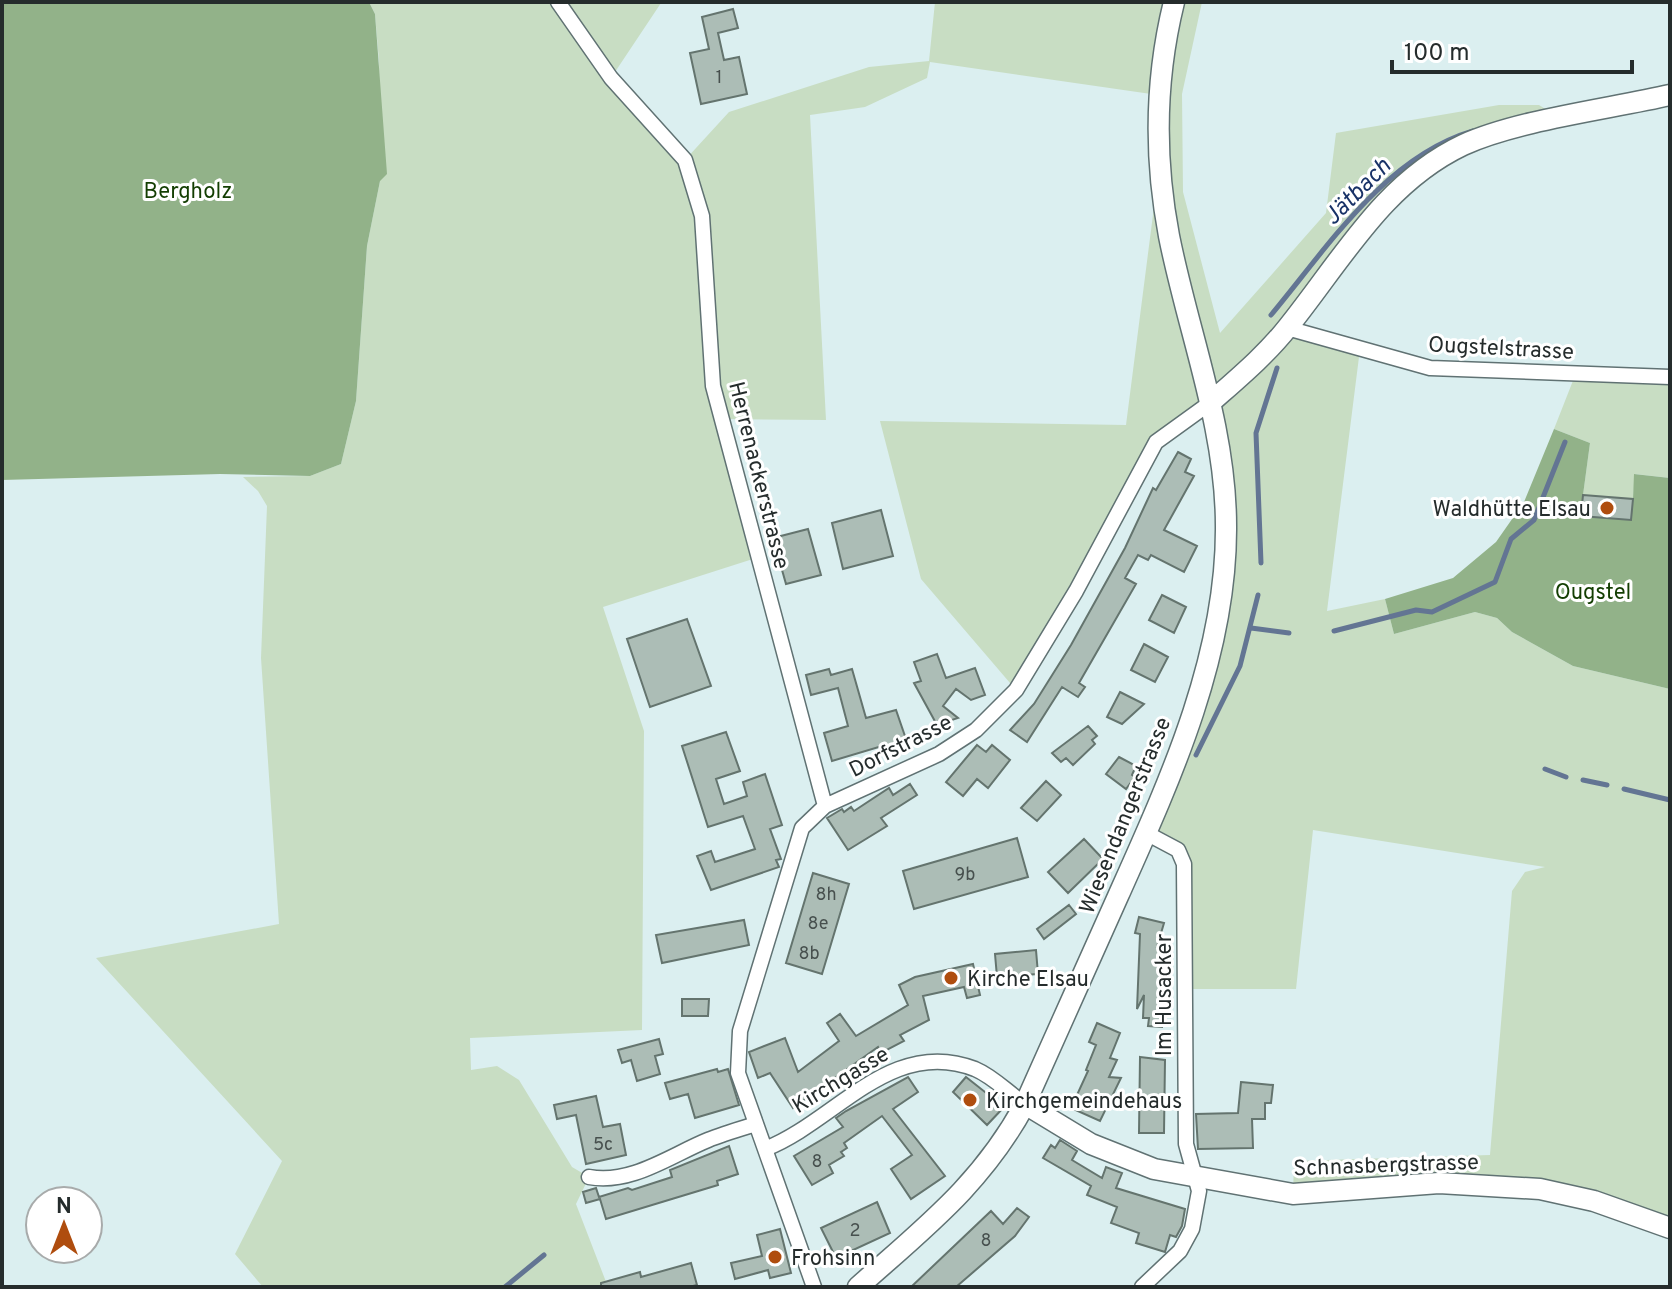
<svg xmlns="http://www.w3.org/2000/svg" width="1672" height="1289" font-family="Overpass,sans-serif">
	<rect width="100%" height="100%" fill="#dbeff0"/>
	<!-- green -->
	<path fill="#c8ddc3" d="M369,2H669L661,3L611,78L685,160L729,112L869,67L929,61L935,2H1202L1182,94L1183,192L1220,333L1326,213L1336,133L1499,105H1539L1561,119L1517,128L1405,181L1287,328L1360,349L1327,611L1385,599L1394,634L1475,612L1497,618L1512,632L1573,666L1670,689V1228L1540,1189L1293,1194L1294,1161L1490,1155L1512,891L1525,872L1545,867L1313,830L1296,989H1185L1184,864L1146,833L1224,578L1210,404L1156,442L1016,690L921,579L880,421L1126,425L1159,168L1158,95L930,62L927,78L865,107L810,115L826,420L722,419L756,558L603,607L644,731L642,1030L470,1038L471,1070L497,1066L519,1080L572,1167L589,1177L576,1204L608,1287H263L235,1254L282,1161L96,958L279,924L261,658L267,506L258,491L243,477L310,476L341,464L356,401L367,246L380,181L379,62L375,14Z
		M1576,373L1670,377V478L1635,474L1633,499L1583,495L1590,443L1554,429Z"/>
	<!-- forest -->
	<path fill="#92b289" d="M2,2H369L375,14L387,174L380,181L367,246L356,401L341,464L310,476L220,474L2,480Z
		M1554,429L1590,443L1583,495L1633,499L1634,474L1670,478V689L1573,666L1512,632L1497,618L1475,612L1394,634L1385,599L1453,578L1496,542L1524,502Z"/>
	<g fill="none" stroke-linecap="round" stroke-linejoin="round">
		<!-- stream -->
		<path stroke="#637593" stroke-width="5" d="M1271,315C1327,248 1385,157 1473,131
			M1261,563L1256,433L1277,368
			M1251,628L1289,633
			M1334,631L1416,610L1432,612L1495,582L1511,539L1534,520L1565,442
			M1196,755L1240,666L1258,595
			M1545,769L1566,777
			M1583,780L1607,785
			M1624,789L1670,800
			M505,1287L544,1255"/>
	</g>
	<!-- building -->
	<path fill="#acbdb6" stroke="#64746e" stroke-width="2" d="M733,9L738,28L718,33L724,60L739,57L747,94L701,104L690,53L709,49L702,17Z
		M1178,452L1191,459L1185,472L1194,476L1164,530L1197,546L1184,572L1151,555L1148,560L1138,555L1125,578L1136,584L1079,683L1085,687L1078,697L1062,687L1027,742L1010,730L1034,704L1071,645L1125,548L1153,488L1156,490Z
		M1583,495L1633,499L1631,520L1581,516Z
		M881,510L893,556L843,569L832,523Z
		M808,529L821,575L786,584L773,538Z
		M1162,595L1186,607L1174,633L1149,620Z
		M687,619L711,686L650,707L627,639Z
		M1144,644L1168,657L1155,682L1131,670Z
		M937,654L946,678L975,668L985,695L971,700L956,689L943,706L958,718L937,725L914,683L921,681L914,662Z
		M829,669L831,675L852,669L866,718L896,710L907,742L883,753L882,746L832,761L824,733L848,726L838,688L811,695L806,675Z
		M1120,692L1144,704L1122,724L1107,717Z
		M1088,726L1097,736L1092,740L1095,744L1073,765L1066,758L1061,762L1052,753Z
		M726,732L740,771L716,779L724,804L747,796L743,782L765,774L782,825L770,829L781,859L776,860L779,867L711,890L697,856L711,851L715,862L755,849L743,816L708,827L682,746Z
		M977,745L986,752L992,745L1010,760L988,788L977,779L963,796L946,782Z
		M1119,757L1136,766L1132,775L1135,777L1126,789L1106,774Z
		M1046,781L1061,795L1037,821L1021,808Z
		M910,784L917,795L881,818L887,826L848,850L827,818L842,809L844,812L851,807L854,811L889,788L893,795Z
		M1017,838L1028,877L914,909L903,871Z
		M1084,839L1103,859L1068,893L1048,872Z
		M813,873L849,884L822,974L786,963Z
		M1069,905L1076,914L1044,939L1037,929Z
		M1139,917L1164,923L1157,947L1164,948L1160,972H1164L1162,1027L1148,1026L1149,1018H1143L1144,995L1137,1009L1140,934L1135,933Z
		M744,920L749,945L662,963L656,935Z
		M1036,950L1038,974L997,977L995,954Z
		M973,964L980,995L967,998L964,987L923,996L929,1020L900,1035L904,1041L881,1053L878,1047L793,1108L770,1073L758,1078L749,1052L785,1038L798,1072L839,1041L827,1023L840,1014L856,1036L908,1005L899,985L915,977Z
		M682,999H709L708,1016H682Z
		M1097,1023L1120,1033L1110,1058L1117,1060L1109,1077L1121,1078L1100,1121L1071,1108L1088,1071L1086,1070L1096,1045L1089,1042Z
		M659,1039L663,1054L655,1056L660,1074L637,1081L631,1060L622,1063L618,1050Z
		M1140,1057L1165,1060L1164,1133H1139Z
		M717,1069L718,1072L728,1069L739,1105L695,1118L688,1094L670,1099L665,1083Z
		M908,1077L918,1092L893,1109L945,1176L911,1199L891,1169L912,1155L882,1116L844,1143L847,1148L841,1152L844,1156L829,1165L833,1173L812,1185L794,1156L843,1127L836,1118L846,1111Z
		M966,1077L1004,1107L987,1125L953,1092Z
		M1241,1082L1273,1085L1271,1103H1265V1119H1252L1253,1148L1198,1149L1196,1114L1238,1113Z
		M596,1096L603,1127L620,1124L626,1155L586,1164L576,1115L557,1119L554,1105Z
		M1060,1140L1077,1151L1072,1160L1102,1178L1106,1167L1122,1173L1116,1188L1185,1209L1182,1226L1176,1237L1170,1235L1165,1252L1136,1243L1139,1233L1111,1223L1117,1207L1087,1195L1091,1186L1043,1158L1051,1145L1055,1148Z
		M729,1146L738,1174L717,1181L718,1185L606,1219L600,1199L586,1203L583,1192L596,1188L599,1197L628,1188L632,1190L672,1177L670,1170Z
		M877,1202L890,1233L836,1258L821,1228Z
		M1017,1208L1029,1217L1015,1236L956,1287H911L991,1211L1003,1224Z
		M780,1229L791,1273L770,1278L768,1270L735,1279L731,1263L762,1256L757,1235Z
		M691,1263L697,1285L689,1287H601V1283L640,1272L641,1277Z"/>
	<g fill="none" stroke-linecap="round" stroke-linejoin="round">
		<defs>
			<path id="street" d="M558,2L611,78L685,160L702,216L713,386L825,806
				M1287,328L1430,368L1670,377
				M765,1149C835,1122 891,1036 975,1069C994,1077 1008,1093 1025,1104
				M589,1177C631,1185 671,1155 708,1140C723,1134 740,1129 756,1124
				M814,1287L738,1073L740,1031L802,828L825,806L939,754L976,730L1016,690L1076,591L1156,442L1210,403
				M1142,1287L1180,1251L1192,1229L1199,1191L1186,1144L1184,864L1178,850L1146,833"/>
			<path id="secondary" d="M1210,403C1237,379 1266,355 1288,327C1342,260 1383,183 1463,145C1518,120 1609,109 1670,95
				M1025,1104L1091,1144L1154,1169L1293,1194L1439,1183L1540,1189L1594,1201L1670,1228
				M858,1287C924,1228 982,1184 1025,1104C1056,1034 1088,964 1119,894C1171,778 1227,655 1226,526C1226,426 1188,332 1169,236C1154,157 1155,79 1174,2"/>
		</defs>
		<!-- street casing -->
		<use href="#street" stroke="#607273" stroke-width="17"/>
		<!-- secondary casing -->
		<use href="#secondary" stroke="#607273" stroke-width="23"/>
		<!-- street -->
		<use href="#street" stroke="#fff" stroke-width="14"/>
		<!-- secondary -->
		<use href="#secondary" stroke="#fff" stroke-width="20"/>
	</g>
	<!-- markers -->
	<g fill="#af4d0e" stroke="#fff" stroke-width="3">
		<circle cx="1607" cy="508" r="8"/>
		<circle cx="951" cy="978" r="8"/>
		<circle cx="970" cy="1100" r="8"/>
		<circle cx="775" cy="1257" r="8"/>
	</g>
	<g text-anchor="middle" stroke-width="6" stroke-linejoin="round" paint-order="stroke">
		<!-- number labels -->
		<g font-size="18" fill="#47504e">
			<text x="719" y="83">1</text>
			<text x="965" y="880">9b</text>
			<text x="826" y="900">8h</text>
			<text x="818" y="929">8e</text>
			<text x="809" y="959">8b</text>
			<text x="603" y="1150">5c</text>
			<text x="817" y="1167">8</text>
			<text x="855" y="1236">2</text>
			<text x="986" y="1246">8</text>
		</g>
		<!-- park labels -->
		<g font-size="22" fill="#133e02" stroke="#fff">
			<text x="188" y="198">Bergholz</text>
			<text x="1593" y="599">Ougstel</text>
		</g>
		<!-- street labels -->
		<g font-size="22" fill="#252c2c" stroke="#fff">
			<text transform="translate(1501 347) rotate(3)" y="8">Ougstelstrasse</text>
			<text transform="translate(760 475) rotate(76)" y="8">Herrenackerstrasse</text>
			<text transform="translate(900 745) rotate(-27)" y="8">Dorfstrasse</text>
			<text transform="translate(1124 815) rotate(-68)" y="8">Wiesendangerstrasse</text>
			<text transform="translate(1163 995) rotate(-90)" y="8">Im Husacker</text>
			<text transform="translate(840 1079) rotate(-31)" y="8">Kirchgasse</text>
			<text transform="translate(1386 1164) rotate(-2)" y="8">Schnasbergstrasse</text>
		</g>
		<!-- poi labels -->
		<g font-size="22" fill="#252c2c" stroke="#fff" text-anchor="start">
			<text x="1591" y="516" text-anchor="end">Waldhütte Elsau</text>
			<text x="967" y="986">Kirche Elsau</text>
			<text x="986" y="1108">Kirchgemeindehaus</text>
			<text x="791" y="1265">Frohsinn</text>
		</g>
		<!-- water labels -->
		<g font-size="24" font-style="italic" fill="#183267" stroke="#fff">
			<text transform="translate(1357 191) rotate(-45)" y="8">Jätbach</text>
		</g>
	</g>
	<!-- border -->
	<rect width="1672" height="1289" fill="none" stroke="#252c2c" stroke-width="8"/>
	<!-- north arrow -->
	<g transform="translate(64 1225)"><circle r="38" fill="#ffffff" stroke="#a8abab" stroke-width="2"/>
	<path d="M0-6L14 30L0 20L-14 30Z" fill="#af4d0e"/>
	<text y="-12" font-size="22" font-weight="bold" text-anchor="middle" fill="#252c2c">N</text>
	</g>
	<!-- scale -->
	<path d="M1392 60v12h240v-12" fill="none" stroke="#252c2c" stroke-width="4"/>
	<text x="1404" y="60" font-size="24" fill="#252c2c" stroke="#ffffff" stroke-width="6" paint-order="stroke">100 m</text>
</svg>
